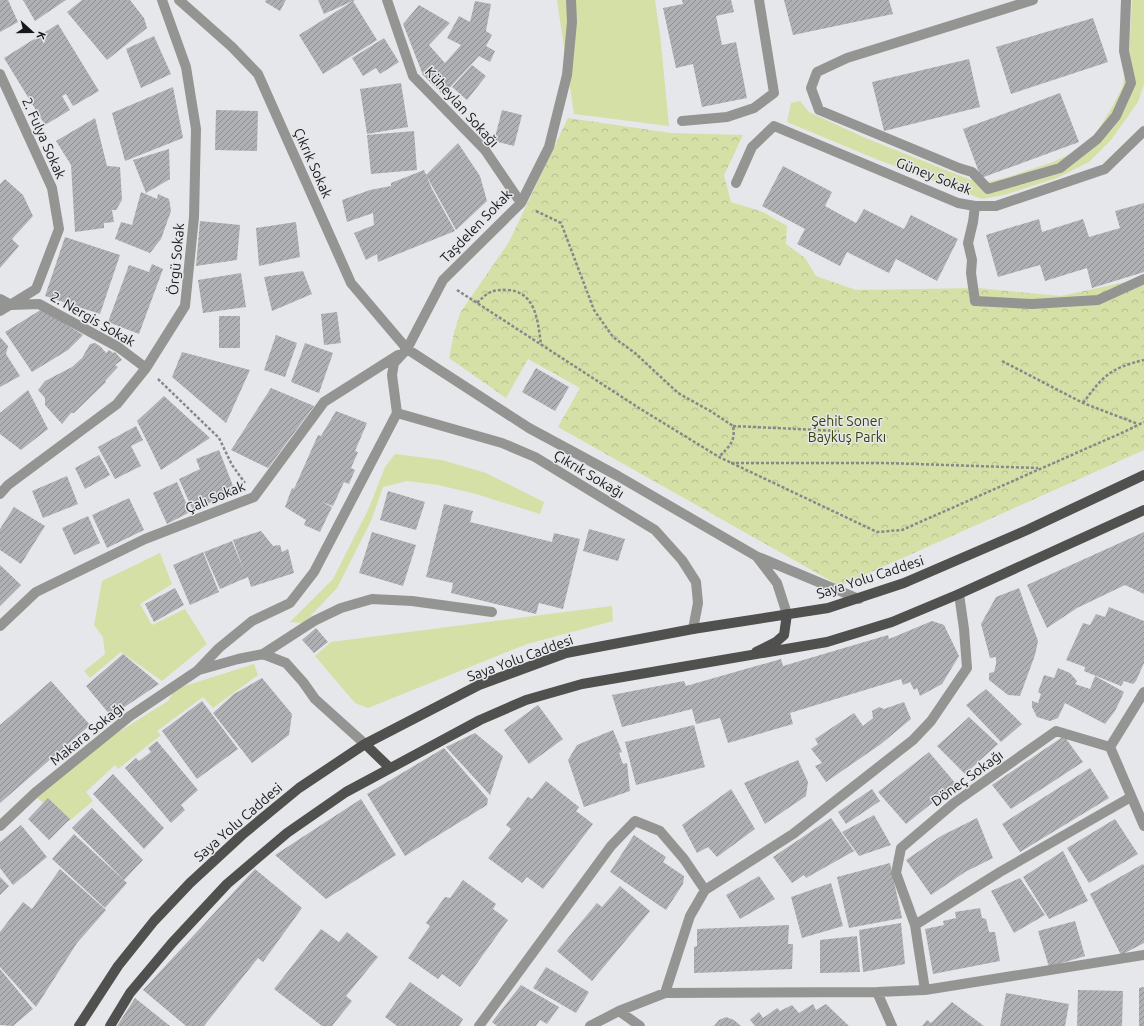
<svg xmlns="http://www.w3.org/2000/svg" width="1144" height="1026" font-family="Ubuntu,sans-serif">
	<defs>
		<pattern id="park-crowns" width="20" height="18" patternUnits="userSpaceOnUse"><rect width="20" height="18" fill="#d4e0a6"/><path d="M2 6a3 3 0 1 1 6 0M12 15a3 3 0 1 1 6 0" fill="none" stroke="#b5bf8e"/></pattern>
		<pattern id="building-hatch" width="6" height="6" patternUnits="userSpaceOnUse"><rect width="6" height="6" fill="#aeb0b3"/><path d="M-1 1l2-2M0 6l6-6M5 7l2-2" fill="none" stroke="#8d8e91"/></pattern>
	</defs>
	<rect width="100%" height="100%" fill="#e5e7ea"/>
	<!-- grass -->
	<path fill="#d4e0a6" d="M557,0H655L660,34L669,126L574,114Z
		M1132,0H1144V84L1138,102L1111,140L1089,162L1057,178L1004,195L982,199L876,159L787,122L791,103L800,101L809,112L863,137L971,180L987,182L1005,178L1053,162L1080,149L1093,138L1111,109L1122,88L1129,58Z
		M395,454L442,460L486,473L544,502L540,514L476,494L438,485L407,481L383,487L371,521L337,588L304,623L290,622L333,579L369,508L385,467Z
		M160,553L172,584L140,604L152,625L185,609L207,644L162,681L121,652L90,678L84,671L105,654L103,637L94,625L102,581Z
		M612,606L613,621L527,644L368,708L355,703L315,656L331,642Z
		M254,664L258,675L213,708L203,697L157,731L161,735L118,769L115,765L86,792L93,801L68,822L36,797L106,740L168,701L175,689Z"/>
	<!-- park -->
	<path fill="url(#park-crowns)" d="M568,118L671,133L743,135L724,175L731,202L763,212L787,226L786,244L805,258L816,276L856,290L977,288L1061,296L1144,278V450L840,586L558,427L580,388L528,359L506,398L449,358L454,333L460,313L509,242Z"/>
	<!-- building -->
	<path fill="url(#building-hatch)" d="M0,0H8L18,22L0,32Z
		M23,0H66L35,21Z
		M82,0H130L144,18L147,28L107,60L67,12Z
		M266,0H286L280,11L265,2Z
		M318,0H355L324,14Z
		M682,0H731L734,12L716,16L722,45L736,42L747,98L702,107L693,64L676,68L663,8L683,4Z
		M784,0H889L893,14L793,35Z
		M353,1L377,40L323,74L299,35Z
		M475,1L491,4L486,31L492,35L486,46L495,51L490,62L479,56L443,95L423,75L403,24L419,5L450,23L429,45L445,63L461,45L447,38L459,16L470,22Z
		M1093,18L1108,62L1011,94L996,47Z
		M58,24L99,91L73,106L66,94L62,96L70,110L45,125L4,58Z
		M154,36L171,74L141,88L126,49Z
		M384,38L399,62L380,74L376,68L363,76L352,58Z
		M969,59L980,107L884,131L872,82Z
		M472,65L486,76L467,100L452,87Z
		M401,83L408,127L367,134L360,89Z
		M173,87L183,138L125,161L112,113Z
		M1060,93L1079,142L981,178L963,129Z
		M216,110L258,111L257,151L215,150Z
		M502,110L522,115L514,146L494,141Z
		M95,118L107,166L120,167L122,200L116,210H112L114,222L104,223V228L75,232L71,165L56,141Z
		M414,131L417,170L371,174L367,135Z
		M458,143L480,176L487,201L456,230L426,175Z
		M169,149L170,179L146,193L133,160Z
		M783,166L832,192L825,206L856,223L864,209L904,229L911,215L958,239L937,281L896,259L889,273L847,252L840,266L797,244L805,229L762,206Z
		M424,170L432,189L455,231L378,262L377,254L366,260L354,233L374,225L373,213L347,222L342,200L370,190L391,186V183Z
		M5,179L23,195L33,216L12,239L19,246L0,268V184Z
		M141,192L157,199L158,194L169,199L171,211L161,239L150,253L115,239L121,222L132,225Z
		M1144,203V272L1092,288L1087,268L1045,281L1040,265L998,277L986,235L1039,219L1042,232L1083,219L1089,237L1120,228L1115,211Z
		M200,221L240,225L237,260L196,266Z
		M296,222L300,257L259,266L256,228Z
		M65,237L120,255L100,314L45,296Z
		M152,264L163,269L139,334L108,322L129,265L149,272Z
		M303,271L312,294L272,311L264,277Z
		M241,273L246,307L203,313L198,280Z
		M42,309L83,335L68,350L32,372L5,332Z
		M337,312L341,343L324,345L321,314Z
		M219,316H240V348H219Z
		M276,335L297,343L285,377L264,370Z
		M0,337L8,346L6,354L20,376L0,387Z
		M95,343L101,347L106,353L109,350L113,353L115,352L122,360L115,365L118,367L105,381L106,382L74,413H71L62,424L45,405V398L38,390L45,381L72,367L82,358L90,344Z
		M305,343L333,353L319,393L291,382Z
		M182,352L250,370L226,423L172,377Z
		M536,368L569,387L555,411L522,392Z
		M271,388L314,406L268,468L231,450Z
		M28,390L48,429L21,450L0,434V413Z
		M164,396L210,438L161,470L137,421Z
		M336,411L367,423L355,451L358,452L351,468L355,470L349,484L344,482L333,506L322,502L332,507L320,532L304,525L306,520L285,507L292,488L294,489L318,435L321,436Z
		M136,426L143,440L131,446L141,466L115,479L98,447Z
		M219,450L235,491L193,511L179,479L200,469L196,459Z
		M99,455L110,475L85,489L75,468Z
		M67,476L78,504L43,518L32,491Z
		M177,482L190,512L167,524L153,493Z
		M388,491L425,502L416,530L380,520Z
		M129,498L144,530L107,548L92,515Z
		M444,504L473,511L470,522L552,542L554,533L580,539L563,609L539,603L536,614L451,593L453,583L426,577Z
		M14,507L45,526L21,564L0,550V529Z
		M88,516L100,543L74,555L62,528Z
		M589,529L625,539L618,561L583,551Z
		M261,531L273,546L280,545L282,552L288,549L294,573L251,587L248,577L220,589L204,552L232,541L244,571L233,540Z
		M372,532L416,545L403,586L359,573Z
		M1144,532V594L1125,585L1077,608L1047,628L1027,585Z
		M203,552L219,592L190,605L173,565Z
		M0,565L21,585L0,606Z
		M175,588L184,605L154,622L145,604Z
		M1019,588L1038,641L1035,655L1020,696L1008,695L989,680V673L994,672L996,664V657L990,658L981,624L996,597Z
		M1109,607L1144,621V663L1136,681L1133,684L1124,681L1121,686L1084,671L1085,667L1066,660L1083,623L1090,625L1096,614L1105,617Z
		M932,621L944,625L959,656L942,684L920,696L917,688L914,690L910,682L903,685L901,679L790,713L793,724L728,743L720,718L696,724L692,709L622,727L612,695L684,681L686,686L781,659L783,666L888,635L889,639Z
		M316,628L328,642L314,653L302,640Z
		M123,654L159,684L111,716L86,686Z
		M1058,668L1070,673L1077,681L1075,684L1090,689L1095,676L1124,692L1115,711L1105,724L1065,703L1058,718L1050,721L1037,717L1032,707V701L1038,703L1041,694L1038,692L1044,675L1054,678Z
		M262,678L292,714L289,735L252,763L213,713L234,694Z
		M51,681L90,725L0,803V725Z
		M986,689L1022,724L1001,742L966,705Z
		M202,701L238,749L197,779L162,731Z
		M904,702L911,719L881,744L826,782L815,766L822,763L811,749L818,744L815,739L854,713L863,726L873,718L872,711L879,707L884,709Z
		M538,705L563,739L529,764L504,730Z
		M969,717L998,744L965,774L937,746Z
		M694,725L705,767L636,785L625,742Z
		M613,730L622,752L619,753L623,764L627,763L630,791L584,807L568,760L577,745Z
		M475,733L503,756L490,795L446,747Z
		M1064,736L1083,762L1011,809L992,785Z
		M157,741L198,790L181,805L185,810L171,823L125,768L136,758L139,761L151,752L148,748Z
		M444,748L488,799L487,805L405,856L367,794Z
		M929,752L956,784L906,824L878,792Z
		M798,760L808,782L806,796L765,824L744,783Z
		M1090,768L1109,798L1020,852L1002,824Z
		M113,774L164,828L144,849L93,794Z
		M546,781L579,807L576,811L593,824L543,889L527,877L522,883L488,858L511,829L506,825L528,797L532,799Z
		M731,789L755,829L717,857L708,847L697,853L682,825Z
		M872,789L880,801L846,824L838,812Z
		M48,798L70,819L49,840L28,819Z
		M361,799L396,855L326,899L275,855Z
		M92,808L143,860L124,880L72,828Z
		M874,815L891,845L859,856L842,832Z
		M831,818L854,851L806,878L804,875L792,883L773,857Z
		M977,818L993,858L965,872L931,895L906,860L941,836Z
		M1115,819L1138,854L1089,883L1067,848Z
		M21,825L47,857L13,885L0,868V842Z
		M74,834L127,883L105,908L52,859Z
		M634,835L666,857L663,862L684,876L683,884L666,910L610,872Z
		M1063,851L1088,901L1049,919L1023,877Z
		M890,863L902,918L849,928L837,877Z
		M1143,864L1144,866V943L1121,955L1090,894Z
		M60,869L106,910L77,943L36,1007L0,967V932L23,902L32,909Z
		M255,869L302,908L263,962L258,958L204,1026H186L143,990Z
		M759,876L775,899L740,919L726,895Z
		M0,877L9,886L0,895Z
		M1020,878L1045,915L1014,933L991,891Z
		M463,880L496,904L493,909L508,920L460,987L442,974L438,979L408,958L430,926L426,923L445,897L450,898Z
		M831,883L843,926L802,938L791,897Z
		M620,886L650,911L592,981L557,951L597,903L602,907Z
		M980,908L982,918L986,919L989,932H995L1000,961L933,974L925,929L944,925L943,921L956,918L955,912Z
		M1075,921L1085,956L1049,967L1038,931Z
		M901,923L905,964L863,972L859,930Z
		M789,925L788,944H793L792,969L694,973V947L697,946V929Z
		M321,929L339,942L347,932L378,957L346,996L352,1001L332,1026H322L274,989Z
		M857,936L860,972L820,973V940Z
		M546,967L589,992L576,1013L533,988Z
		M0,969L33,1009L13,1026L0,1025Z
		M410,982L463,1019L459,1026H397L385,1017Z
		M521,985L559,1007L547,1024L540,1020L536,1026H497L492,1022Z
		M1144,987V1026H1139V988Z
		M1078,990L1123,991L1122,1026H1077Z
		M1006,993L1069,1004L1065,1026H1000Z
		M135,998L170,1026H117Z
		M952,1002L984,1026H922L927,1020L931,1023Z
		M813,1004L816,1010L826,1004L849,1026H755L750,1020L759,1012L763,1018L777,1008L780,1011L792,1005L799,1013Z
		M726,1017L734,1020L741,1026H714L719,1020Z"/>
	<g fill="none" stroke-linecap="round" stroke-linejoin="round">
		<!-- path -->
		<path stroke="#87888b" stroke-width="2.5" stroke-dasharray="3 2" stroke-linecap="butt" d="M536,211L561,223L594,310L613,337L635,353L678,393L712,412L733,426C736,442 729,446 719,457
			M457,290L639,408L719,457L877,532L902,530L1126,431L1144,422
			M477,303C487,293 492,289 507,290C536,291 538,322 541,345
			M1002,361L1083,403L1138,424
			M158,379L219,438L232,465L245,483
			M1083,403C1103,376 1110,368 1144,360
			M733,426L839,431
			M731,463H885L1038,468"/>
		<!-- minor -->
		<path stroke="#949493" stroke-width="10" d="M179,0L232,47L258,74L351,283L407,349L529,428L618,476L756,556L859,599
			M387,0L413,76L485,150L521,203
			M1033,0L847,58L817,72L811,88L819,110L959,168L972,172L988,189L1060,168L1097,139L1116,116L1131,83L1124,51L1126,0
			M0,74L52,188L59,229L36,289L0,311
			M682,121L727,117L754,108L774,93L759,0
			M736,183L752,147L774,126L958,203L975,206H996L1105,169L1144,131
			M975,206L973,222L968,243L972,260L971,273L975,301L1032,304L1098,300L1144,279
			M0,299L11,305L39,304L118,347L146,368
			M397,413L502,443L535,457L655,530L682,560L696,582L698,603L693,629
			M0,494L8,485L117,404L146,368L185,306L194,217L196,129L186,67L162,0
			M757,557L777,583L787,614
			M0,626L36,592L145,539L254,497L324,402L398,355
			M263,654L314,621L341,608L372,599L412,601L492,612
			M199,670L238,659L263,654L286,663L303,682L315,699L365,744
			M1110,747L1144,692
			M0,826L36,792L130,716L197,671L219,648L252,621L290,603L314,572L397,413L392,375L394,363L407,349L443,280L521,203L549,147L567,75L572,22L571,0
			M705,890L793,834L913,740L931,721L967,668L964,629L959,594
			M915,925L1000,872L1131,797
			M925,990L915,925L896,873L901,848L954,803L1056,731L1110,747L1144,826
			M877,992L892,1026
			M619,1011L640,1026
			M479,1026L611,846L635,821L660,831L684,859L705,890L690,916L665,993
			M590,1026L619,1011L665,993L877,992L925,990L1144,955"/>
		<!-- major -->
		<path stroke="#50514f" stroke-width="10" d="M756,652L776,642L784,635L787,614
			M365,744L390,768
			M79,1026L118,966L154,921L190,883L242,835L299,788L365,744L479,685L566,653L693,629L828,608L904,583L1027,530L1144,475
			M110,1026L130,993L172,943L227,884L287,833L346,792L480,720L526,700L582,684L827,642L892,622L959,594L1144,510"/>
	</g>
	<g text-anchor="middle" stroke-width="3" stroke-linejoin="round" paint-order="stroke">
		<!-- street labels -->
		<g font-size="14" fill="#171819" stroke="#e5e7ea">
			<text transform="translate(462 107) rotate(48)" y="5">Küheylan Sokağı</text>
			<text transform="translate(44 138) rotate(66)" y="5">2. Fulya Sokak</text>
			<text transform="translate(313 163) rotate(66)" y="5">Çıkrık Sokak</text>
			<text transform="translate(934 176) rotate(21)" y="5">Güney Sokak</text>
			<text transform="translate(476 226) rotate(-46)" y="5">Taşdelen Sokak</text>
			<text transform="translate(176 259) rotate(-85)" y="5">Örgü Sokak</text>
			<text transform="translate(93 319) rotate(30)" y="5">2. Nergis Sokak</text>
			<text transform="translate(589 474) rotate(31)" y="5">Çıkrık Sokağı</text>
			<text transform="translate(215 497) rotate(-22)" y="5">Çalı Sokak</text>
			<text transform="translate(870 577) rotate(-18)" y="5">Saya Yolu Caddesi</text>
			<text transform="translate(520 658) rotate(-20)" y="5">Saya Yolu Caddesi</text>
			<text transform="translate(87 734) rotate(-39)" y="5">Makara Sokağı</text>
			<text transform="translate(967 778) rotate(-36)" y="5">Döneç Sokağı</text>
			<text transform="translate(238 822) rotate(-41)" y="5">Saya Yolu Caddesi</text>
		</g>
		<!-- park labels -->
		<g font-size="14" fill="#394109" stroke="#e5e7ea">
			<text x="847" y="426">Şehit Soner<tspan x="847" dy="16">Baykuş Parkı</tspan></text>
		</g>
	</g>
	<!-- north arrow -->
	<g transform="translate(32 32) rotate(111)" stroke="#e5e7ea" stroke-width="3" paint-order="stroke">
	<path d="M0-3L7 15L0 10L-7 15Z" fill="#171819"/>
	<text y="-6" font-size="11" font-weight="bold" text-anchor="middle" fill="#171819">K</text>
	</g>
</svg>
